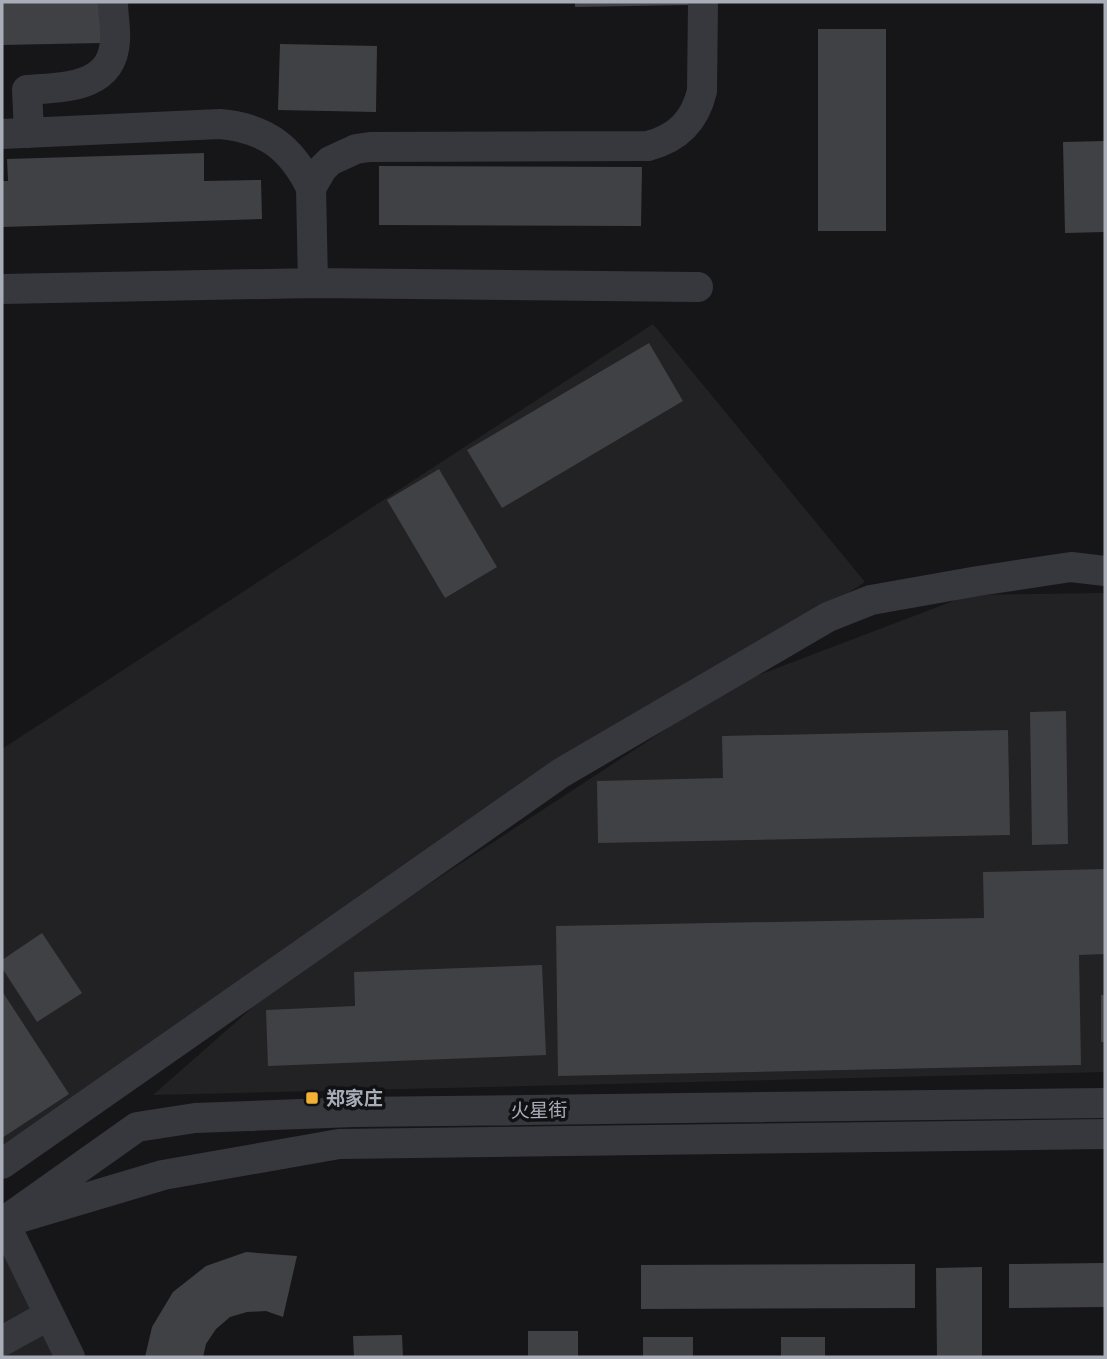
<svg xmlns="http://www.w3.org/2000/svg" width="1107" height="1359" font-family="'Noto Sans','Noto Sans SC',sans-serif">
	<rect width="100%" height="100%" fill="#161618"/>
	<!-- built -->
	<path fill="#222225" d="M653,324L865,582L2,1149V749Z
		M1105,593V1072L153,1095L287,977L735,684L969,595Z
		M2,1248L56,1357H2Z"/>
	<!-- building -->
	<path fill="#404145" d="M2,2H101L102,43L2,45Z
		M575,2H688V5L575,7Z
		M818,29H886V231H818Z
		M280,44L377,46L376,112L278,110Z
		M1105,141V232L1065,233L1063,142Z
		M204,153V181L261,180L262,219L2,227V181H8L7,159Z
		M379,166L642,167L641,226L379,225Z
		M649,343L683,401L502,508L467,450Z
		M439,469L497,567L445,598L387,500Z
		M1066,711L1068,844L1032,845L1030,712Z
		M1008,730L1010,835L598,843L597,781L723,778L722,736Z
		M1105,869V954L1079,955L1081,1065L558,1076L556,926L984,918L983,872Z
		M42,933L82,993L37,1022L2,968V960Z
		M542,965L546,1055L268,1066L266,1010L355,1006L354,972Z
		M2,991L69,1094L2,1138Z
		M1101,995H1105V1042H1101Z
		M246,1252L297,1256L283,1317L266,1311L247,1312L230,1317L216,1329L206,1344L203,1357H145L152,1327L173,1292L206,1266Z
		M1105,1263V1307L1009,1308V1264Z
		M915,1264V1308L641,1309V1265Z
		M982,1267V1357H937L936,1268Z
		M528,1331H578V1357H528Z
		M402,1335L403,1357H354L353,1336Z
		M643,1337H693V1357H643Z
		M781,1337H825V1357H781Z"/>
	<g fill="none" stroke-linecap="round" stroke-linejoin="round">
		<!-- minor -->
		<path stroke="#37383d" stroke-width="30" d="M29,133L27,90C63,87 112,89 115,41C116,28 113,15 113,2
			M2,134L220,124C265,128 291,147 311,188
			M313,283L311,188L322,169L330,161L356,149L370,147L648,146C678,138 695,121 702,91L703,2
			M2,289L313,283L698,287
			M2,1164L561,773L828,617L871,600L978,581L1071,567L1105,571
			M22,1217L163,1175L339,1144L1105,1134
			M2,1218L70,1357
			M3,1222L137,1127L195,1118L354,1112L1105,1103
			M2,1341L49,1315"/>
	</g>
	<!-- markers -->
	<rect fill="#f2b134" stroke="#111113" stroke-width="2.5" x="305" y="1091" width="14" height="14" rx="3.5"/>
	<g text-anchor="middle" stroke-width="7" stroke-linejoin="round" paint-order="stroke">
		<!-- poi labels -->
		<g font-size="19" font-weight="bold" fill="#a8adb8" stroke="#111113" text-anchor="start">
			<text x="326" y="1105">郑家庄</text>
		</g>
		<!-- street labels -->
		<g font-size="19" fill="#a8adb8" stroke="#111113">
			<text transform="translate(539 1110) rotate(-1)" y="7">火星街</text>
		</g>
	</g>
	<!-- border -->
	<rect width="1107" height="1359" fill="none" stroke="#a8adb8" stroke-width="7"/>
</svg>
